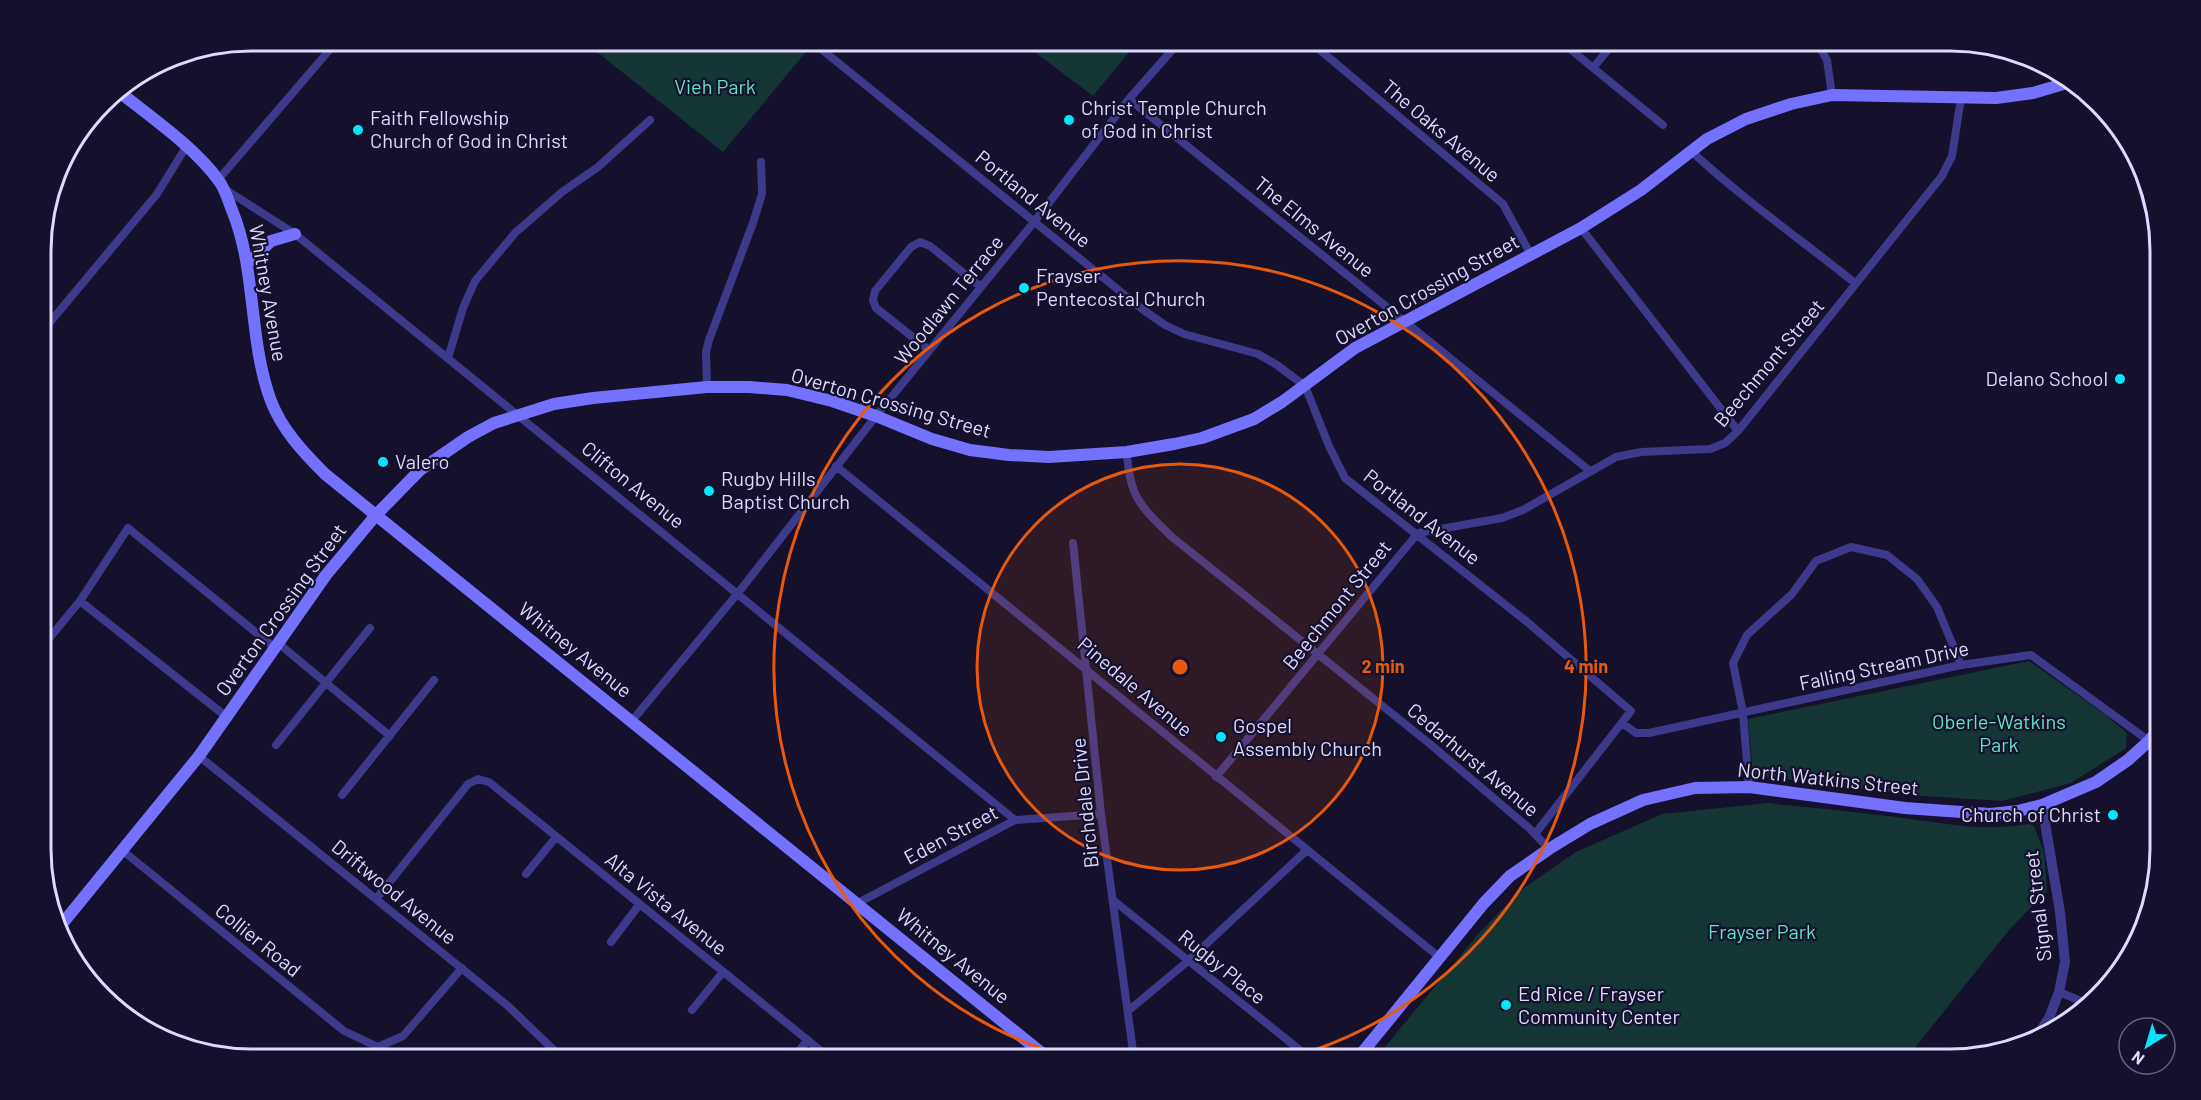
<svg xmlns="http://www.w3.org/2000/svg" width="2201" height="1100" font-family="Barlow,sans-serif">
	<rect width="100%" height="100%" fill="#15102b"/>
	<!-- green -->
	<path fill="#133534" d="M583,41H815L723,152Z
		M1020,41L1138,40V41L1093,96Z
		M2029,661L2106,715L2127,733L2126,748L2071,783L2002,801L1922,796L1753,775L1748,719Z
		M1768,803C1811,808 1854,811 1896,817C1943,823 1982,832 2029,824L2034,826L2044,852L2047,891L2010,929L1906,1059H1375L1479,933L1522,889L1576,852L1662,814Z"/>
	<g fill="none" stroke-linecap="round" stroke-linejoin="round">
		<!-- minor -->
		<path stroke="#3d3a8b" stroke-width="8" d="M1559,40L1663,125
			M1815,40L1827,60L1832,95
			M815,44L1142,309L1165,325L1184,334L1258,354L1277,365L1305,386L1329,446L1345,478L1526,621L1631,711L1535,834
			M1314,45L1503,204L1531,255
			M1176,46L1314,45L1327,40
			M1593,68L1616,40
			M1129,99L1590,471
			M1691,151C1743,199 1800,239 1855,283
			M218,180L338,40
			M223,188L295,234L1015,820
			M1581,228L1738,431
			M41,333L157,194L186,147
			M929,350L876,308L873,300L875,291L911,247L920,242L930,246L981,287
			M448,358L463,308L475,281L515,233L562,192L598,167L650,120
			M707,387L706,352L709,340L753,223L762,194L761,162
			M1127,452C1129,497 1141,507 1172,537L1430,744L1529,828L1549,849
			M836,466C1038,629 1238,794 1439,957
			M1073,543L1101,814L1134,1059
			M80,601L228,718
			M278,643L390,736
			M42,647L80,601L128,528L275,648
			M631,722L738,593L876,416L1034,222L1129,99L1181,40
			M1622,723L1636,733H1649L1961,665L2031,655L2160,749
			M276,745L370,628
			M199,756L508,1006L563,1059
			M1216,777L1418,533L1502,518L1523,510L1616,457L1641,452L1710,449L1725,443L1738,431L1942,176L1952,156L1961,98
			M1749,787L1743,713L1733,663L1747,635L1792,594L1816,561L1851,547L1887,555L1917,579L1937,607L1961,665
			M342,795L434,680
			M122,850L344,1031L378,1047L403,1036L462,968
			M526,874L556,837
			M376,899L468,784L478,779L489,782L831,1059
			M1113,900L1311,1059
			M858,903L1015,820L1101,814
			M611,942L639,905
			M2059,992L2086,1003
			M692,1010L723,972
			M1128,1011L1188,961L1307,850
			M792,1059L808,1040"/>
		<!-- tertiary -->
		<path stroke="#3d3a8b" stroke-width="10" d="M61,160L118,91
			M2038,1034L2049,1018L2059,992L2065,962L2060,912L2042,805"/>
		<!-- secondary -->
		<path stroke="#7571ff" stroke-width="12" d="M117,90C148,115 196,148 219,181C225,189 228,200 232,210C257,271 248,339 271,401C282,430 304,453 325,474L1049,1059
			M2141,176L2159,243
			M248,263L271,241L295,234
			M62,924L199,756L326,575L376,515L420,470L468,437L494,423L554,404L593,398L707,387H749L787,390L832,401L876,416L932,439L970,450L1009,455L1049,457L1127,452L1174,444L1202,438L1254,419L1282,402L1355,348L1581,228L1641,190L1707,139L1746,119L1791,104L1832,95L1996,98L2033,93L2067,83
			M1357,1059L1484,903L1510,876L1549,849L1590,824L1643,800L1695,788L1749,787L1905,808L1990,814L2018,811L2042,805L2096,782L2128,760L2150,740L2160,727"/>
	</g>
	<!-- distance rings -->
	<circle cx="1180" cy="667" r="203" fill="#e8590c" fill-opacity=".12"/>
	<g fill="none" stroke="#e8590c" stroke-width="3">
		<circle cx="1180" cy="667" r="203"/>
		<path d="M1075 1059A406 406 0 1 1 1285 1059"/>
	</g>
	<!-- markers -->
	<g fill="#06e4ff" stroke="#15102b" stroke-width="2">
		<circle cx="1069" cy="120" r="6"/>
		<circle cx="358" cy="130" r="6"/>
		<circle cx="1024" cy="288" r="6"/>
		<circle cx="2120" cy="379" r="6"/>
		<circle cx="383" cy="462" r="6"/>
		<circle cx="709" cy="491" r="6"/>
		<circle cx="1221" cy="737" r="6"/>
		<circle cx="2113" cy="815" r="6"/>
		<circle cx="1506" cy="1005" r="6"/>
	</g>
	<g text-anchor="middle" stroke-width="4.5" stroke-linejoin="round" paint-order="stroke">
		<!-- park labels -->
		<g font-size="20" fill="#60e4c4" stroke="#15102b">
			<text x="715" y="94">Vieh Park</text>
			<text x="1999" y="729">Oberle-Watkins<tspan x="1999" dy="23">Park</tspan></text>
			<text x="1762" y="939">Frayser Park</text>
		</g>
		<!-- poi labels -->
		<g font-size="20" fill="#dedaff" stroke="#15102b" text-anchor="start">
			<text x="1081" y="115">Christ Temple Church<tspan x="1081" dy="23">of God in Christ</tspan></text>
			<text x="370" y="125">Faith Fellowship<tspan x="370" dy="23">Church of God in Christ</tspan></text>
			<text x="1036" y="283">Frayser<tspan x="1036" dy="23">Pentecostal Church</tspan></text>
			<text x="2108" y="386" text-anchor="end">Delano School</text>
			<text x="395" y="469">Valero</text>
			<text x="721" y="486">Rugby Hills<tspan x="721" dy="23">Baptist Church</tspan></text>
			<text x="1233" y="733">Gospel<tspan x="1233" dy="23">Assembly Church</tspan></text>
			<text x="2101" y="822" text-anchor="end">Church of Christ</text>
			<text x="1518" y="1001">Ed Rice / Frayser<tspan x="1518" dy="23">Community Center</tspan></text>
		</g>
		<!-- street labels -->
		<g font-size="20" fill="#dedaff" stroke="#15102b">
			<text transform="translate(1441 131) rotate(40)" y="7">The Oaks Avenue</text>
			<text transform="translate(1033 199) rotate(39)" y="7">Portland Avenue</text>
			<text transform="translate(1314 227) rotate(39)" y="7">The Elms Avenue</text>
			<text transform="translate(1427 290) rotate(-29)" y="7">Overton Crossing Street</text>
			<text transform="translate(268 293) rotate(80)" y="7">Whitney Avenue</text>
			<text transform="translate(949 300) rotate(-51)" y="7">Woodlawn Terrace</text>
			<text transform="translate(1769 363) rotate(-50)" y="7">Beechmont Street</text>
			<text transform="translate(891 403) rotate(16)" y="7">Overton Crossing Street</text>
			<text transform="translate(633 485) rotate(39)" y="7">Clifton Avenue</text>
			<text transform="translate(1422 517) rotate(38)" y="7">Portland Avenue</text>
			<text transform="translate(1337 605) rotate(-51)" y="7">Beechmont Street</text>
			<text transform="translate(281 610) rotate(-54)" y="7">Overton Crossing Street</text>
			<text transform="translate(575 650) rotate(39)" y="7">Whitney Avenue</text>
			<text transform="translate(1884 666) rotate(-12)" y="7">Falling Stream Drive</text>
			<text transform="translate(1135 687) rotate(40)" y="7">Pinedale Avenue</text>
			<text transform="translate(1473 760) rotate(40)" y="7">Cedarhurst Avenue</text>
			<text transform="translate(1828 779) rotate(6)" y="7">North Watkins Street</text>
			<text transform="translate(1085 803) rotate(-96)" y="7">Birchdale Drive</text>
			<text transform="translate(951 835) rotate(-28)" y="7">Eden Street</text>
			<text transform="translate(394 892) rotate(39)" y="7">Driftwood Avenue</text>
			<text transform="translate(666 904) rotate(39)" y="7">Alta Vista Avenue</text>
			<text transform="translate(2038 906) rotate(-97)" y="7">Signal Street</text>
			<text transform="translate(258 940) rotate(39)" y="7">Collier Road</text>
			<text transform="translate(953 956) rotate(39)" y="7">Whitney Avenue</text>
			<text transform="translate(1222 967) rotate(39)" y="7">Rugby Place</text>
		</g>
	</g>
	<!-- crop -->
	<path d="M0 0H2201V1100H0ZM251 51H1950A200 200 0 0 1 2150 251V849A200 200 0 0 1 1950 1049H251A200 200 0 0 1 51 849V251A200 200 0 0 1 251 51Z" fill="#15102b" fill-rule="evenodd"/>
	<path fill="none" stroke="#dedaff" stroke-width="3" d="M251 51H1950A200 200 0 0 1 2150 251V849A200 200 0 0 1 1950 1049H251A200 200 0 0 1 51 849V251A200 200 0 0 1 251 51Z"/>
	<circle cx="1180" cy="667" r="9" fill="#e8590c" stroke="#15102b" stroke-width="3"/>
	<g font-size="18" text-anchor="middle" font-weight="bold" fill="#e8590c" stroke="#15102b" stroke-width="4.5" stroke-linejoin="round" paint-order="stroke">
		<text x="1383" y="673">2 min</text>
		<text x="1586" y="673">4 min</text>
	</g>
	<!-- north arrow -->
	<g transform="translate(2147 1046) rotate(217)"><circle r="28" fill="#15102b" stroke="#656180" stroke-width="1.5"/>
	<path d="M0-4.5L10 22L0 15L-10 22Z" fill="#06e4ff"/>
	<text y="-9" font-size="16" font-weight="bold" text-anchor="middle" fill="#dedaff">N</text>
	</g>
</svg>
